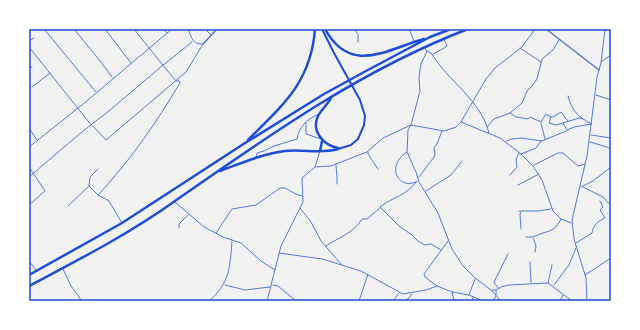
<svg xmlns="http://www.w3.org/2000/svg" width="640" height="330" font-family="Jost,sans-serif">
	<rect width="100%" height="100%" fill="#f2f2f2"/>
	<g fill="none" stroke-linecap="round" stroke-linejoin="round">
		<!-- minor -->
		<path stroke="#5277de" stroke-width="1" d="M44,29L96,92
			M74,29C87,45 100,60 112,77
			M105,29L131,63
			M163,29L167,33
			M205,29L211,35
			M354,29L358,34V42
			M409,29L414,41
			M29,41L34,38
			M29,47L88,121L106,140L186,72L203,44C192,44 192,38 188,29
			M520,48L541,62
			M425,49L427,51L431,53C448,81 481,100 489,133
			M427,51L421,64L419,77L420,91L411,125L408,130L407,152L416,172L419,182L438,213L452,249L463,266L475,278L491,290L501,301
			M433,54L446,47L447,45L444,40
			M601,62L611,55
			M29,68L32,67
			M32,87L50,73
			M596,95L611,100
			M510,113L516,117L528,119L530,117L541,122L546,114L551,117L549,123L556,125L563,123L567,130L574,127L592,124C578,117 572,111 568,96
			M551,117H553L561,112L568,121
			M461,122L500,138L521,154L533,166L542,180L553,211L561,219L571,223
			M306,123V134L321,139
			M541,123L545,139
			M563,123L579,118L583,119
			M487,127L494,119L510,113L522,103L527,91L532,86L537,79L542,59L553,50L559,40
			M29,128L37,140
			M591,135L611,138
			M506,141L512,139L521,138L542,141L566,131
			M590,142L607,147L611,150
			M29,147L82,105L172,29
			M368,152V154L378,169
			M407,152C386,165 397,190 416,182
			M521,154L536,148L541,141
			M256,157L257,153L264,151L274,146L297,139C299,127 306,120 317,115
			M336,165L337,177V184
			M534,165L558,153H563L578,166L585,164
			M29,167L45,191L29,205
			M315,167L331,166L367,152L383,138L411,125L444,131L456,127L461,122L486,79L495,68L522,47L535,29
			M98,169L90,177L89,186L98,195L109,201L122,223
			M510,175L517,167L516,159L519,153
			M29,177C55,155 82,131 109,111L163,65L192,42
			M419,177L434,157L435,154L434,148L437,144L442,131
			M417,181C405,197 394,196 380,207L399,226L412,235L418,241L425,245L431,244L441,250
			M518,185L539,174
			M581,187L593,181L611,167
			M583,187L603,197L611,206
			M426,191L451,175L462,161
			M98,195C130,161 156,123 180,83L179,81H176C162,64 148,47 134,29
			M175,202L204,227L223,237L241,243L261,261L275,270
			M68,206L89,186
			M300,208L311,222L321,241L342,265
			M519,211H538L551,209
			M521,212L520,214L521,229
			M179,228V224L188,215
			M216,233L232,209L256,205L280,188H285L296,194L302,196
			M526,237C533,238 537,235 543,233C553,230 556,229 561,219
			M533,238L536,246L535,252
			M448,241L424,274L425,277L437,286L452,292L469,295L483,301
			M576,243L592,233C593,225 598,221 605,218L600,210L603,207L600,201
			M326,246C339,237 354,233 362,219H367L380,208
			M279,253L322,259L361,271L403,294L426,290L437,286
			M29,261L36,270
			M530,262L531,283
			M63,269L71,286L82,301
			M585,275L611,258
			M548,283L552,265
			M225,285L245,290L270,287
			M273,285L278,286L296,301
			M554,285L569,265L576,248
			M498,288L494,282L508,254
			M492,290H496L501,287L509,285L548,283L572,301
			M452,292L454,301
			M469,295L475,279
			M209,301C230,283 230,267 232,241
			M267,301L281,246L303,202L302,178L315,167L320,151
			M359,301L368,274
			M393,301L399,293
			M406,301L412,294
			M472,301L473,297
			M493,301L496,296V291
			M560,301L563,295
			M587,301L586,278L574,239L572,220L587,156L597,77L601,63L605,29"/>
		<!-- tertiary -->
		<path stroke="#5277de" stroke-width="1.5" d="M546,29L599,70
			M203,44L217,29"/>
		<!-- primary -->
		<path stroke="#1d4ed8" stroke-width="2" d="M322,29L334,53L360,100L365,116L364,125L358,139L351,145L338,149"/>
		<!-- trunk -->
		<path stroke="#1d4ed8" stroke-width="2.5" d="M325,29C351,76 387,49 424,39
			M331,98C328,104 322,109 318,116C311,131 323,145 338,148
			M248,140C283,105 311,82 315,29
			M320,151L322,141
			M220,171C242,163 262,154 285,151C302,149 323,154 338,149
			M29,275L122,223L245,143L324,94L366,71L430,37L451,29
			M29,286C78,260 129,234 175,201C268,136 361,70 468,29"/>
	</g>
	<!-- border -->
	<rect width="640" height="330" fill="none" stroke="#ffffff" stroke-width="60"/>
	<rect x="30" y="30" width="580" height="270" fill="none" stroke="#1d4ed8" stroke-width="1.5"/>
</svg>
